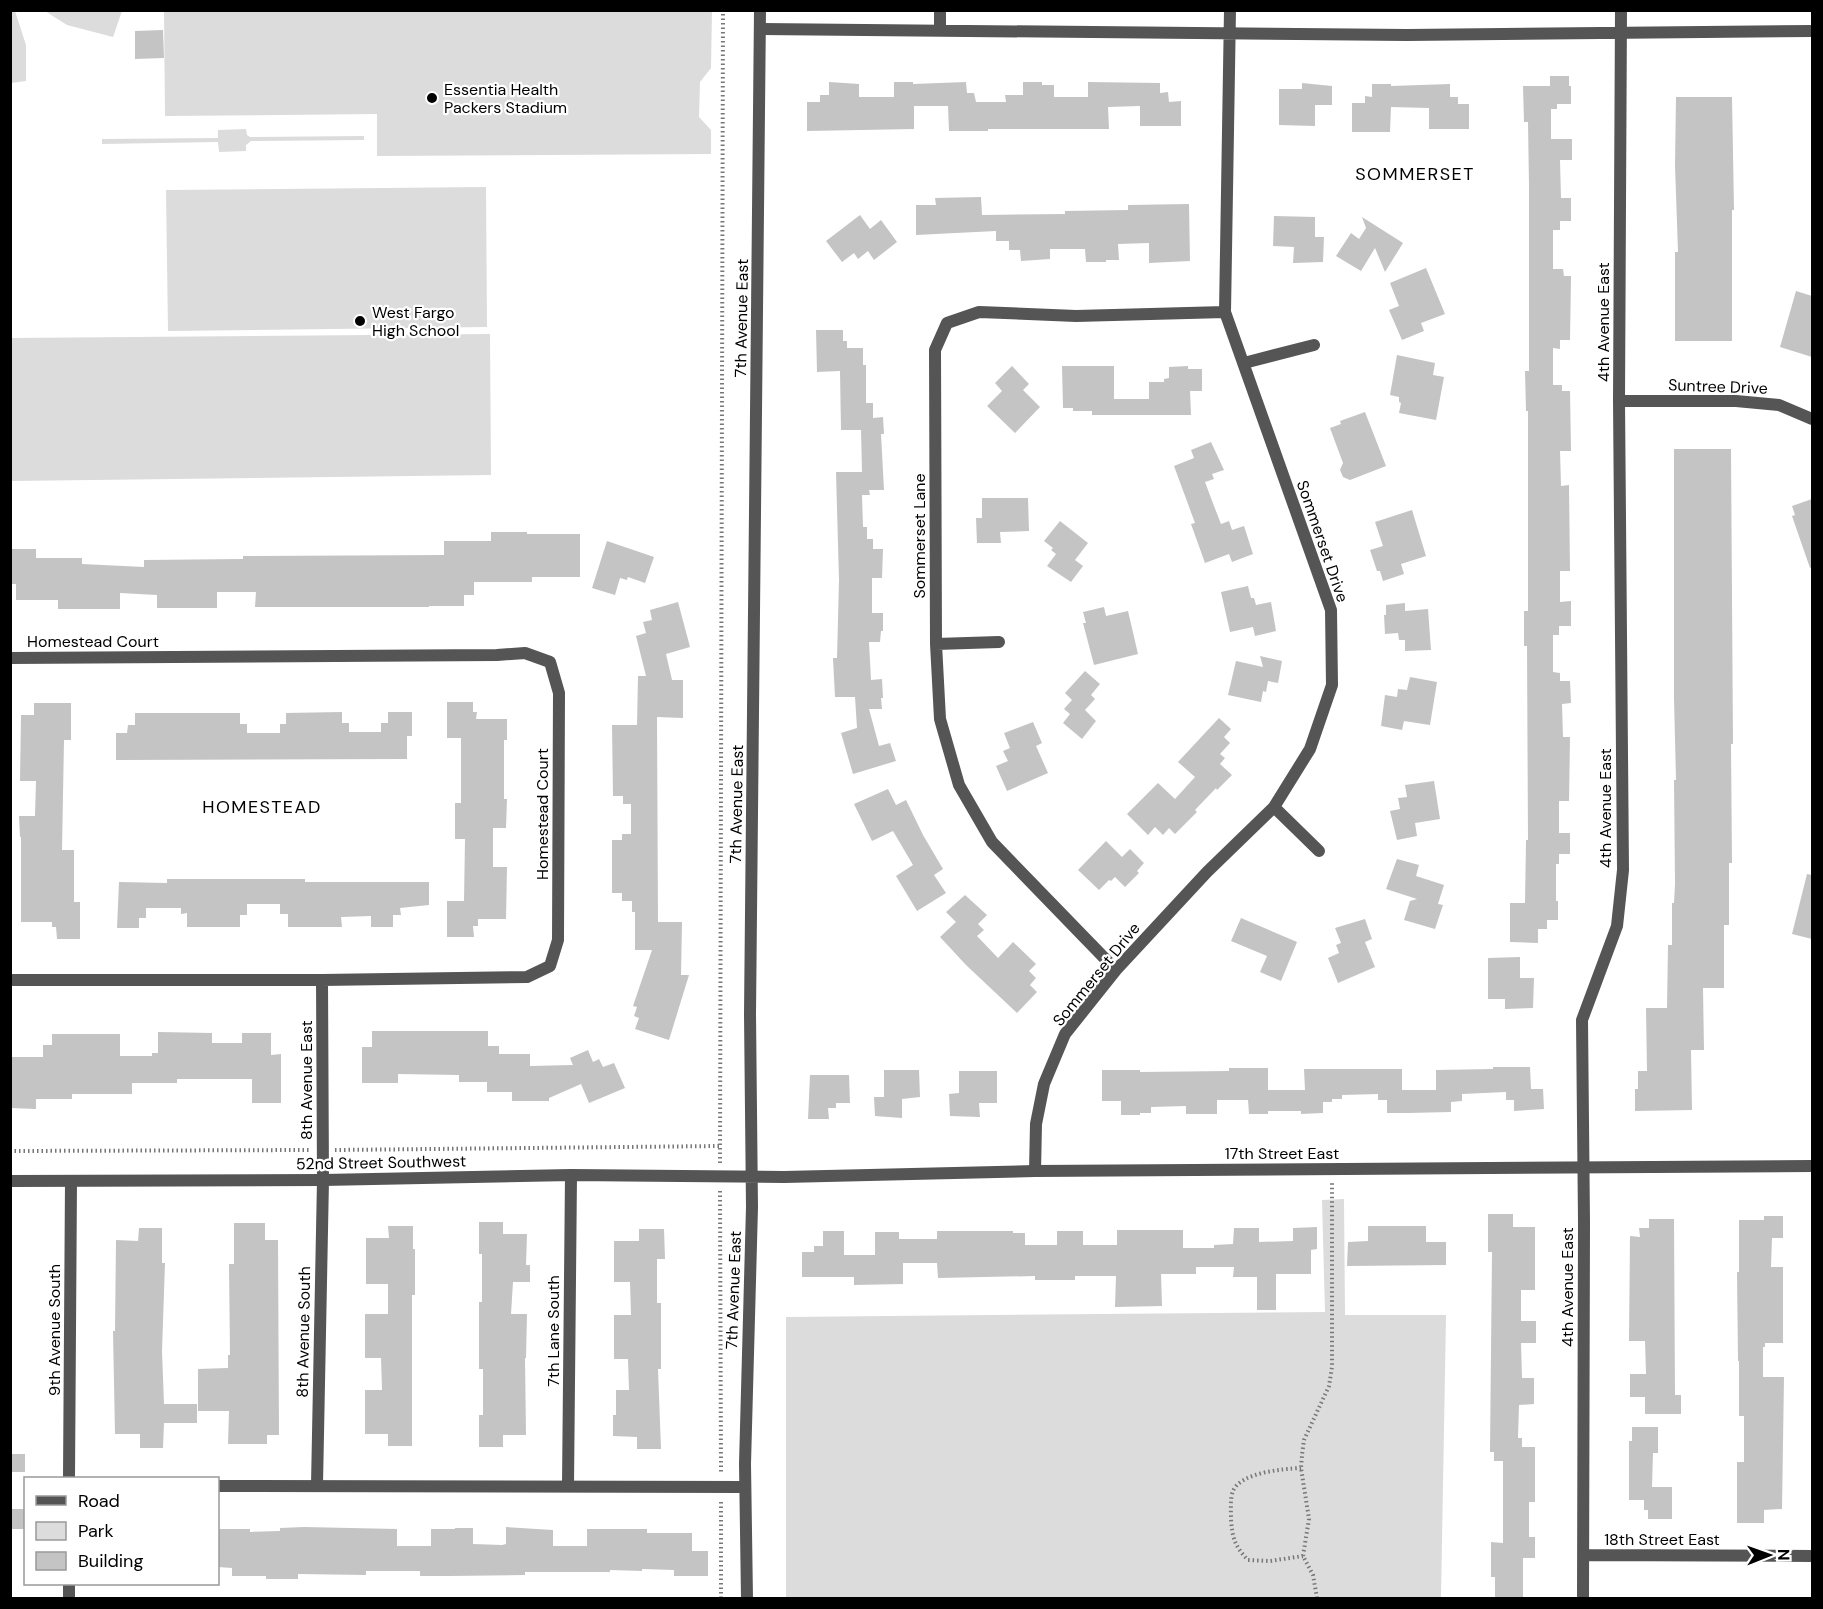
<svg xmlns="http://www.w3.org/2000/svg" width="1823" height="1609" font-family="'DM Sans',sans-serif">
	<rect width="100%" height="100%" fill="#fff"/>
	<!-- green -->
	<path fill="#dcdcdc" d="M10,11H15L26,45V81L11,83Z
		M45,11H122L113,37L67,25Z
		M164,11H712L711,68L700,82L699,117L711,130V154L377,156V114L165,116Z
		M246,129L247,135L250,137L364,136V140L251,141L246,145V151L219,152L218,142L102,144V139L218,138V130Z
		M486,187L487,327L168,331L166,190Z
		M490,334L491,475L11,481V338Z
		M1344,1199L1345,1315H1446L1441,1598H786V1317L1325,1312L1322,1200Z"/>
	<!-- building -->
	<path fill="#c4c4c4" d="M163,30L164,58L135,59V31Z
		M1550,76H1569V86H1571V104H1557V109H1551V139H1572V160H1560L1561,198H1571V221H1560V230H1553V269H1563L1564,276H1571L1570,340H1560V349L1553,348V385H1562V391H1570L1571,451H1560L1561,486L1569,485L1570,571H1560V602L1571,601V626H1559V635H1553V672L1560,673V681H1570L1571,703L1562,704L1563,737H1570L1569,801H1559V833H1570V854H1559V864H1556V901H1558V920H1547V929H1538V943L1510,942V903H1525L1526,840H1528L1527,646H1524V611H1528V411H1526L1525,371H1529V186L1528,122H1524L1523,86H1550Z
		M829,82L859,84V97H894V82H913V84L966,82L967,93H974L976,102H1006L1005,95H1023V82H1042V85H1054V97H1088V82L1160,83V93L1168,92L1169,102L1181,101V126H1140V106L1108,107L1109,129H988V131H949L948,106H914V129L807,131V102H820V95H829Z
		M1302,83L1332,86V105H1315V126L1279,125V89H1302Z
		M1372,84H1391V86L1450,84V97H1458V104H1469V129H1429V108L1391,107L1390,132H1352V103H1365V96L1372,97Z
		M1676,97H1732L1734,210H1732V341H1675V252H1678L1675,165Z
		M981,197L982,215L1065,214V211L1128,210V205L1189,204L1190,261L1149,263V243L1118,244L1119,260H1106V262H1086L1085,249H1050V259L1021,261L1020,250H1009V241H996V231L916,235V205H936L935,198Z
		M860,215L870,229L881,220L897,242L874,260L868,251L858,259L854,253L842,262L826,241Z
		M1274,216L1315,217V237H1324L1323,262L1293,263L1294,247L1273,246Z
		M1362,217L1403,243L1385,272L1375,248L1361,271L1336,256L1351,233L1359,239L1366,228Z
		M1426,268L1445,314L1421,323L1424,331L1402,340L1389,310L1399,306L1390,283Z
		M1796,291L1812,296V357L1780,347Z
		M816,330H843V341H847V348H863V365H866V403H873V418L883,417L884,434H881L884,490H869L870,495H862L863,527H867V539H873V549H883L882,578H872V613H883V631H881L880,642H869L871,680L882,679L883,698H881L882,709H869L879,746L890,743L896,761L853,774L841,733L857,728L855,697H835L833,658H837L839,580L836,472H862L861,430H841L840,371L817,372Z
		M1397,355L1435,363L1433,375L1444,377L1436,420L1399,413L1401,403L1399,402V397L1390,395Z
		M1012,366L1029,384L1023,390L1040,407L1015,433L987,406L1002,391L995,383Z
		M1062,366H1114V399H1149V382H1164V379L1169,378V367L1188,366V369H1202V391H1190L1191,415H1092V411H1073V408H1063Z
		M1365,412L1386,466L1350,480L1343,477L1340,470L1343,463L1330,428L1341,424L1340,421Z
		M1211,442L1224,470L1212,474L1214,479L1205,482L1214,506L1221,524L1229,521L1232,530L1244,526L1253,554L1232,562L1229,554L1205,563L1191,524L1195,523L1174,466L1194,458L1191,450Z
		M1674,449H1731L1733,744H1731L1732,863H1729V925H1724V988H1703L1704,1050H1691L1692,1110L1635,1111V1089H1638V1071H1647L1646,1008H1667L1668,945H1672V903H1674L1675,884L1674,780H1676L1674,698Z
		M982,498H1028L1029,531L1000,532L1001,543H977L976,518H982Z
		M1812,499V568H1810L1792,516L1795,515L1792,506Z
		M1412,510L1426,556L1401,564L1404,574L1383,581L1380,571H1377L1370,550L1383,546L1375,522Z
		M1060,521L1088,543L1075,560L1083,566L1071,582L1047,566L1056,554L1051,550L1053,548L1044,541Z
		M491,532H527V534H580V577H532V582H474V595H464V606H429V607H255L256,592H217V608H157V595L120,593V609H58V600H16V584H10V549H36V558H82V564L144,567V560L243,559V556L444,555V541H491Z
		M607,541L654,557L645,583L628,577L627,580L620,578L615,595L592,588Z
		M1248,586L1251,598H1254L1256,605L1271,602L1276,631L1255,636L1253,627L1230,632L1221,592Z
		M678,602L690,647L666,654L672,680H683V718L657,717L658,922H682L681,975H689L669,1040L635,1029L639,1018L634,1016L637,1007L633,1006L652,950H635V912H632V901H622V893H612V840H622V834H631V804H623V796H613L612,725H637L638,676H646L636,636L646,633L643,622L652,620L650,610Z
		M1405,603V611L1428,609L1431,650L1405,651V640H1399L1398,633L1385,634L1384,615H1386V605Z
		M1104,607L1106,616L1128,611L1138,654L1094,665L1083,623H1086L1083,612Z
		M1260,656L1282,661L1278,683L1268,681L1266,692L1263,691L1261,702L1228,695L1236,661L1263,667Z
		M1085,671L1100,684L1091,695L1095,699L1085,710L1096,721L1082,739L1063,723L1070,714L1064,709L1072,700L1065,693Z
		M1410,677L1437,682L1430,725L1404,721L1402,730L1381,726L1385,695L1397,697L1398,689L1407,690Z
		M447,702H473V712H477L476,719H507V740H504V799H507L506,828H493V867H507L506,919H478V926H473L474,937H447V901H464L465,839H455V803H461V738H447Z
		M34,703H71V740H64L62,850H74V902H80V939H57L56,927H52V922H21V837H20L19,816H35L36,781H20L21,715H34Z
		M342,712V723H349V732H381V723H388V712H412V736H407V759L116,760V733H127L128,725H135V713H240V724H247V733H280V724H286V713Z
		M1219,718L1231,729L1224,737L1230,743L1220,754L1225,758L1220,764L1232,775L1217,790L1216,788L1195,810L1197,812L1175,834L1169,828L1163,835L1155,827L1148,835L1127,814L1158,783L1175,799L1195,777L1178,762Z
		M1033,722L1042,743L1036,746L1048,773L1007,791L996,766L1008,761L1003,751L1010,748L1004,733Z
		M1434,781L1440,819L1415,823L1417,836L1397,840L1390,811L1400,809L1398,798L1407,797L1405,785Z
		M888,789L896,805L906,800L923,835L943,869L934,875L946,893L917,911L896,876L913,865L893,831L872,841L854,804Z
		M1106,841L1122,857L1130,849L1144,863L1137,871L1139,873L1125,887L1115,877L1111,881L1109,880L1099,890L1078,870Z
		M1397,859L1419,865L1416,876L1444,885L1438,904L1443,905L1435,929L1404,920L1410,901L1417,899L1386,889Z
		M1807,874L1812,875V939L1792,934Z
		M167,879H305V882H429V905L400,908L401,915H393V927H371V916L341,917L342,927H288V914H280V904H247V915H240V927H187V913L181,914V908H146V918H139V928H117L119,882L167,883Z
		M965,895L987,915L978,924L984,930L977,936L998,958L1013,942L1036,964L1029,971L1036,978L1030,985L1037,992L1017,1013L966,965L940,937L956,922L946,912Z
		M1241,918L1297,942L1281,981L1260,972L1267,956L1231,941Z
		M1365,919L1372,939L1365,942L1375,967L1338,983L1328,958L1339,953L1336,945L1341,943L1335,928Z
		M1520,957V978H1534L1533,1008L1505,1009V999H1488V958Z
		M372,1031H488V1046H499V1054H530V1066L573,1065L570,1058L588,1050L593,1062L599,1059L603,1067L614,1063L625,1088L589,1103L581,1084L549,1098V1101H512V1092H487V1082H459V1075L398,1074V1083H362V1047H372Z
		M158,1032L212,1033V1043H242V1033H271V1055L281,1054V1103H252V1079H177V1083H132V1094H72V1099H36V1109L10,1108V1057H43V1045H52V1034H120V1056H152V1053H158Z
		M1493,1067H1530L1531,1089H1543L1544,1109L1514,1111V1100H1506V1092L1462,1094V1101L1451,1102V1112L1408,1113H1387V1100H1378V1094L1342,1095V1099H1332V1102H1323V1113L1301,1114V1111H1268V1114H1249L1248,1100H1217V1114H1186V1106L1151,1107V1113H1140V1115H1121V1101H1102V1070H1140V1072L1229,1071V1068H1268V1090H1305L1304,1069H1402V1090H1436V1070L1493,1069Z
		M884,1070H919L920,1097L902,1099V1118L875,1116L874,1097H884Z
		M959,1071H997V1103H979L980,1117L950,1116L949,1094L959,1093Z
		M810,1075H849L850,1103H836V1108H828L829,1119H808Z
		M1488,1214H1513V1227H1535V1290H1521V1321H1536V1343H1521L1522,1378H1534V1404L1519,1405L1518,1438H1522V1447H1535V1502H1529V1537H1535V1558H1523V1599H1495V1577H1491V1542L1503,1543V1461H1494V1452H1490L1492,1252H1488Z
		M1764,1216H1783V1238H1772L1771,1267H1783V1343H1765V1347H1763V1377H1784L1782,1509L1764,1510V1523H1737V1462H1744V1416H1739V1361H1738L1737,1272H1739V1220H1764Z
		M1649,1219H1674L1675,1395H1681V1414H1645V1397H1630V1374H1646L1645,1341H1629L1630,1236L1640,1237L1639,1228H1649Z
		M479,1222H503V1234H527L526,1265H530V1282H513L511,1314H527L526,1358H525L526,1435H503V1447H479V1415H483V1369H479V1302H482V1254H479Z
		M234,1223H265V1240H278L279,1435H267V1444H228L229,1411H198V1369L228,1368V1355H230L229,1264H234Z
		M388,1226H413V1249H415V1295H412V1446H388V1434H365V1390H382L381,1358H365V1314H388V1284H366V1238H389Z
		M1368,1226H1426V1242H1446V1265L1347,1266L1348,1242L1368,1241Z
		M1317,1227V1249L1311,1250V1274H1276V1310H1257V1277H1233L1234,1267H1196V1274H1161L1162,1306L1115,1307L1116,1276H1075V1280H1035V1276L938,1278L937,1263H903V1284L854,1285V1277H802V1252H814V1246H823V1231H844V1255H875V1232H899V1239H937V1231H1013V1233H1025V1245H1057V1231H1083V1245H1117V1230H1183V1248H1214V1245L1233,1244L1234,1228H1259V1242L1293,1241V1228Z
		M139,1228H162V1263H165L162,1351L164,1404H197V1423H164L163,1448H140V1434H115L113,1331H115L116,1240L138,1241Z
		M639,1229H664L665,1259H657V1303H661V1369H658L661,1449H637V1437L613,1436V1415H616V1390H629L628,1359H614V1315H631L630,1282H614V1241H639Z
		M1632,1427H1658V1453H1653L1652,1487H1672V1519H1648V1510H1644V1500H1629V1441H1632Z
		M10,1454H25V1472H10Z
		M10,1509H25V1529H10Z
		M304,1527L397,1529V1546H431V1529H455V1528H473V1544L502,1545L506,1544V1527L553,1530V1546H587V1529H647V1533H692V1551H708V1576H674V1570L642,1569V1571L610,1570V1572H525V1575L449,1576H420V1571H366V1575L298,1574V1579H266V1576H232V1568L218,1567V1529H250V1532L280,1531V1528Z"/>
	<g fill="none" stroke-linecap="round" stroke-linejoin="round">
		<!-- path -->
		<path stroke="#777" stroke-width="4" stroke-dasharray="1.5 3" stroke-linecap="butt" d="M335,1150L720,1146
			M10,1151L310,1150
			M720,1163L723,10
			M720,1191L721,1472
			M1301,1468C1283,1469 1241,1472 1233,1491C1230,1498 1231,1511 1231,1519C1232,1537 1235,1547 1248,1560L1270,1561L1303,1556
			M721,1598V1500
			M1317,1598L1313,1575L1303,1556L1309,1519L1301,1468L1302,1455L1304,1440L1329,1386L1332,1367V1182"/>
		<!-- minor -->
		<path stroke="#555" stroke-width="12" d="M940,10V30
			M760,29L1407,35L1812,31
			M1244,363L1314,345
			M1619,401H1736L1779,405L1812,419
			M936,644L999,642
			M10,658L497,655L525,653L550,662L559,693L558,940L550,966L527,977L322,980H10
			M1274,807L1319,851
			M1116,970L992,842L959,785L940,719L936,644L935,350L947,323L979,312L1076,316L1225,312
			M1035,1171L1036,1124L1044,1084L1065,1034L1116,970L1207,872L1274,807L1310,749L1332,685L1331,610L1225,312L1230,10
			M69,1478L71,1181
			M317,1485L323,1180L322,980
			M218,1486L745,1487
			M568,1486L571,1175
			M1583,1555L1812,1556
			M69,1598V1584
			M1583,1598L1584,1222L1582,1020L1617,926L1623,870L1619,401L1621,10"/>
		<!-- tertiary -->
		<path stroke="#555" stroke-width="12" d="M10,1181L323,1180L571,1175L784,1177L1035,1171L1812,1166
			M747,1598L745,1464L752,1207L750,1014L760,10"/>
	</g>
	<!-- markers -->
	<g fill="#000" stroke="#fff" stroke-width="2">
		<circle cx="432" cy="98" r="6"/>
		<circle cx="360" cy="321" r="6"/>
	</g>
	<g text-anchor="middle" stroke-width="4.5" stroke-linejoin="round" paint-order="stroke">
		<!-- poi labels -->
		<g font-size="16" fill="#000" stroke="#fff" text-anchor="start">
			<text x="444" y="95">Essentia Health<tspan x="444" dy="18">Packers Stadium</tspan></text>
			<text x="372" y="318">West Fargo<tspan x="372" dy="18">High School</tspan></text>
		</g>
		<!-- street labels -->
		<g font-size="16" fill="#000" stroke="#fff">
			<text transform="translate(741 318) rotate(-89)" y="6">7th Avenue East</text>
			<text transform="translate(1603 322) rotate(-90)" y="6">4th Avenue East</text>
			<text transform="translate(1718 386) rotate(2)" y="6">Suntree Drive</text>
			<text transform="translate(919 536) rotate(-90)" y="6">Sommerset Lane</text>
			<text transform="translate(1323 541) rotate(71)" y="6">Sommerset Drive</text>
			<text x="93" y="647">Homestead Court</text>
			<text transform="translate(736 804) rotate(-89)" y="6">7th Avenue East</text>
			<text transform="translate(1605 808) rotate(-90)" y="6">4th Avenue East</text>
			<text transform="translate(542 814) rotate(-90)" y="6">Homestead Court</text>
			<text transform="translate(1096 974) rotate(-51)" y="6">Sommerset Drive</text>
			<text transform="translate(306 1080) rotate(-90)" y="6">8th Avenue East</text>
			<text x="1282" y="1159">17th Street East</text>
			<text transform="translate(381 1162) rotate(-1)" y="6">52nd Street Southwest</text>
			<text transform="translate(1567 1287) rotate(-90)" y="6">4th Avenue East</text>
			<text transform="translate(733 1290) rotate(-88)" y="6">7th Avenue East</text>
			<text transform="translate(54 1330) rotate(-90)" y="6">9th Avenue South</text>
			<text transform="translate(553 1331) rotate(-90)" y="6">7th Lane South</text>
			<text transform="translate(303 1332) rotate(-89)" y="6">8th Avenue South</text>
			<text x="1662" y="1545">18th Street East</text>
		</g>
		<!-- neighbourhood labels -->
		<g font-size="18" letter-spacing="1.5" fill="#000" stroke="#fff">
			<text x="1415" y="180">SOMMERSET</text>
			<text x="262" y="813">HOMESTEAD</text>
		</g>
	</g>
	<!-- border -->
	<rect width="1823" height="1609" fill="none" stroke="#000000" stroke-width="24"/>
	<!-- legend -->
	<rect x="24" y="1477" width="195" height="108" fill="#ffffff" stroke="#999999" stroke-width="1.5"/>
	<rect x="36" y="1496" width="30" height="9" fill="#555555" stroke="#999999" stroke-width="1.5"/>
	<text x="78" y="1507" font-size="18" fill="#000000">Road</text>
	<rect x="36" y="1522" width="30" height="18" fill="#dcdcdc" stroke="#999999" stroke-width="1.5"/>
	<text x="78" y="1537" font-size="18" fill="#000000">Park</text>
	<rect x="36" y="1552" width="30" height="18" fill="#c4c4c4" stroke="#999999" stroke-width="1.5"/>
	<text x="78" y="1567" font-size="18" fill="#000000">Building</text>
	<!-- north arrow -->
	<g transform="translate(1769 1555) rotate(89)" stroke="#ffffff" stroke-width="4.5" paint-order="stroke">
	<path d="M0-4.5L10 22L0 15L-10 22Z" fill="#000000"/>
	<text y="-9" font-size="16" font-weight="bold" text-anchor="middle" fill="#000000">N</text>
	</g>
</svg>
